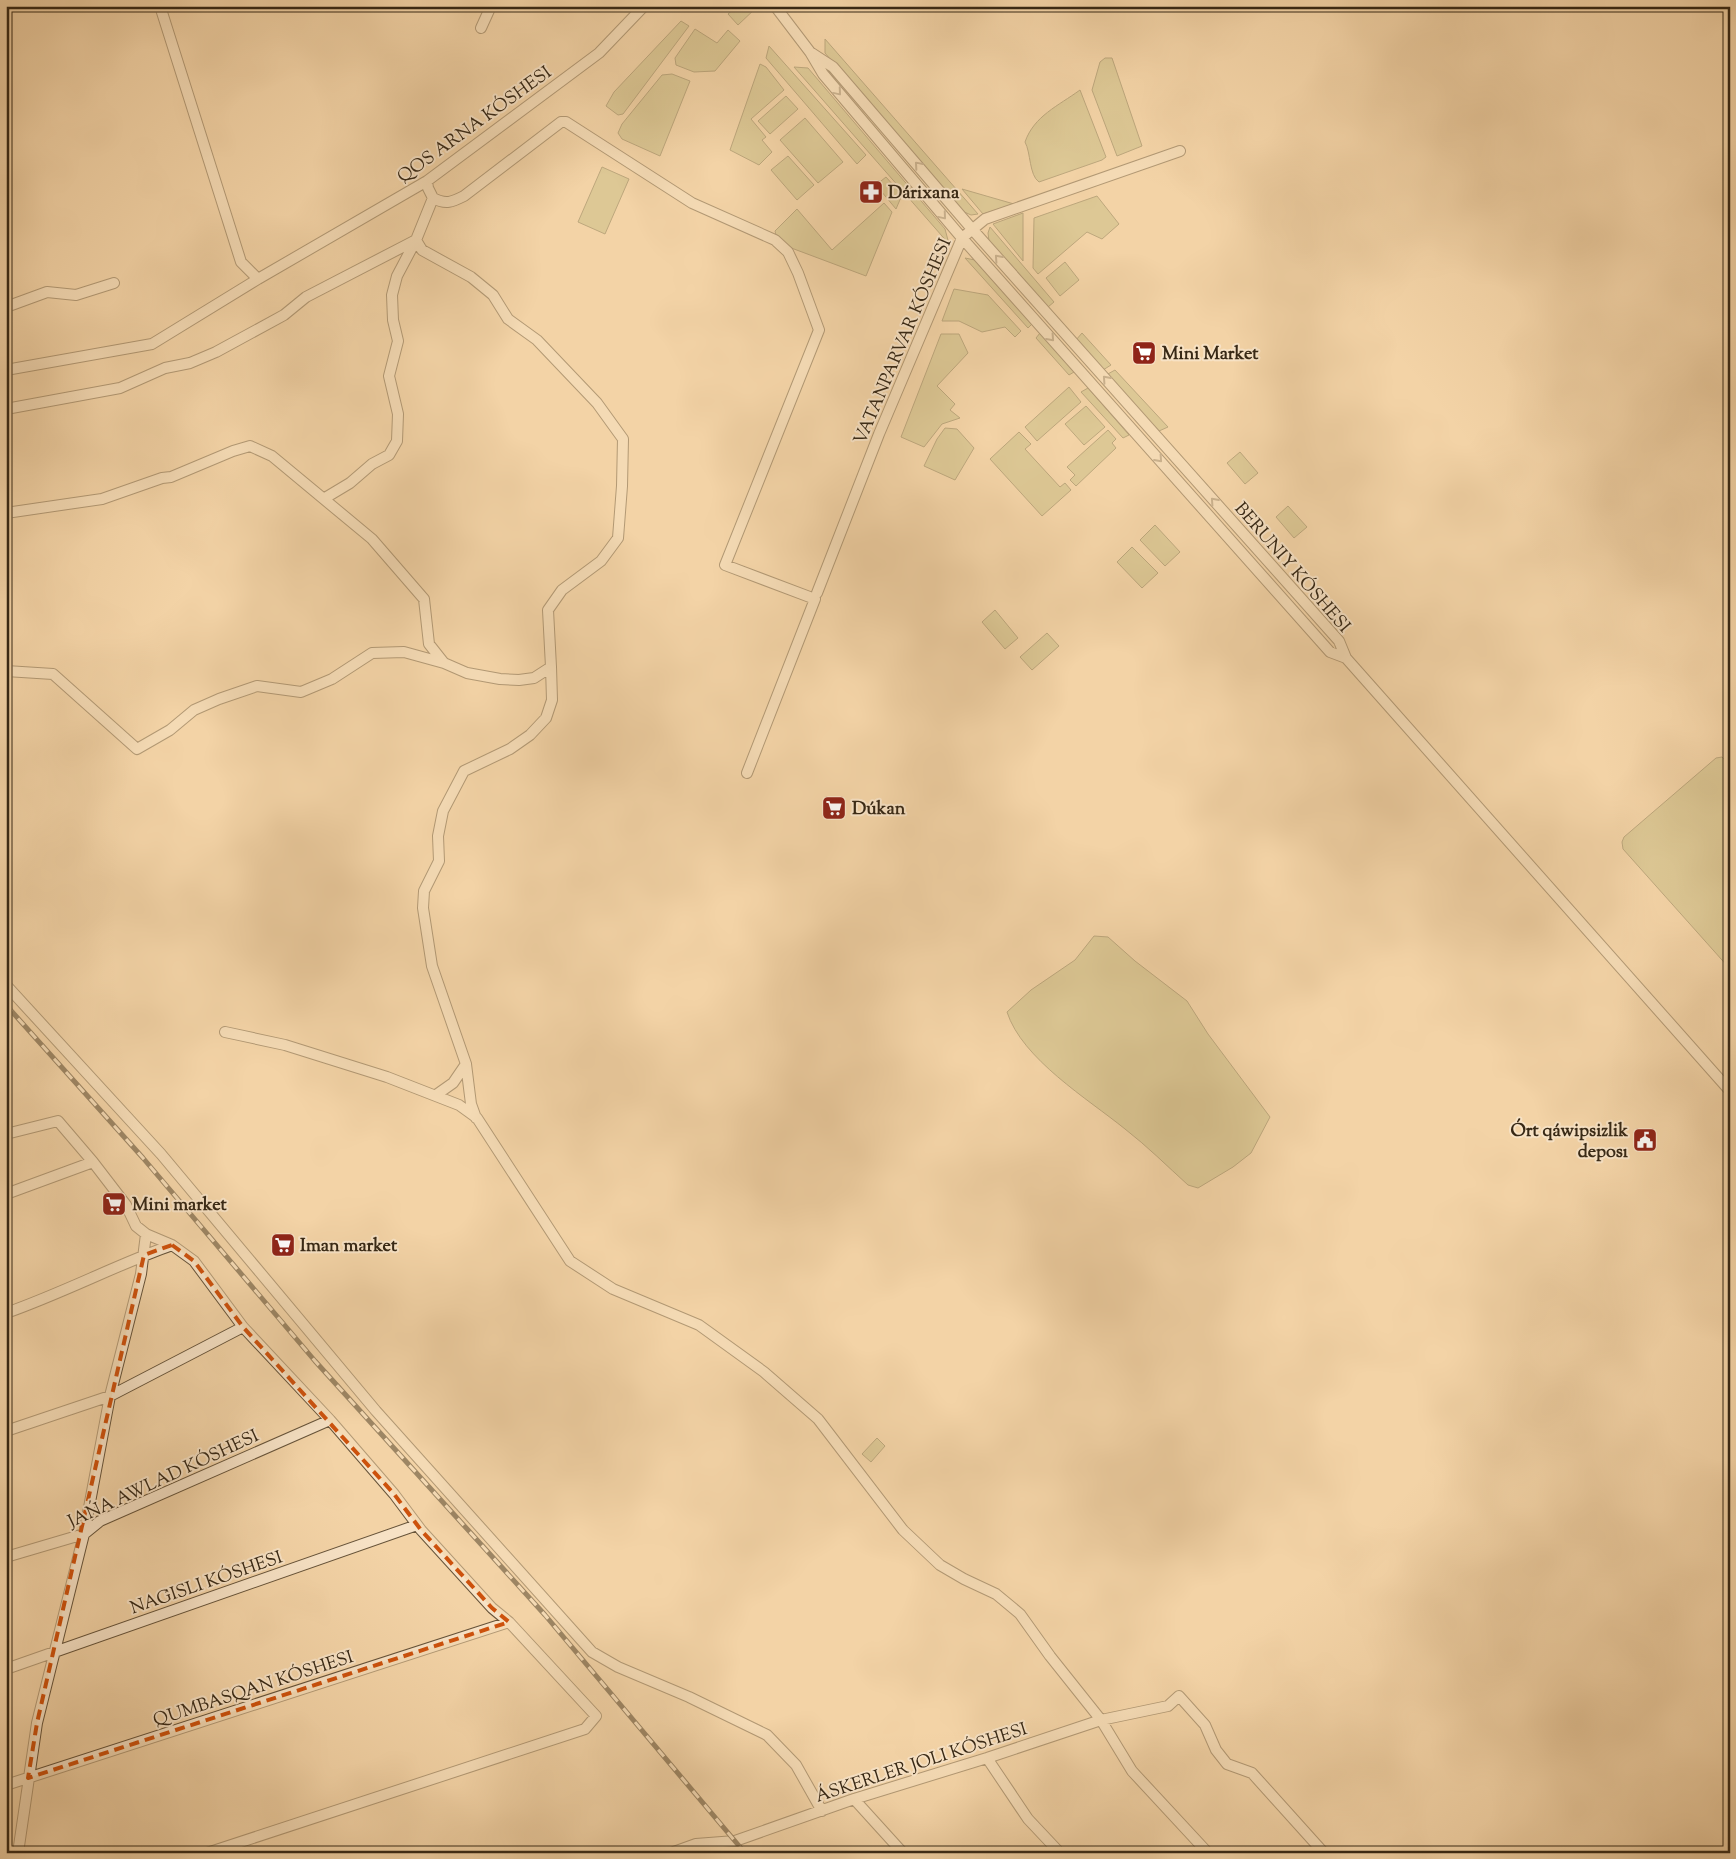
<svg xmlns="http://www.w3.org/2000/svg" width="1736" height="1859" font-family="'Sorts Mill Goudy',serif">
	<rect width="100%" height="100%" fill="#f3d3a6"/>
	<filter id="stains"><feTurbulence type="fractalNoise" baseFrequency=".004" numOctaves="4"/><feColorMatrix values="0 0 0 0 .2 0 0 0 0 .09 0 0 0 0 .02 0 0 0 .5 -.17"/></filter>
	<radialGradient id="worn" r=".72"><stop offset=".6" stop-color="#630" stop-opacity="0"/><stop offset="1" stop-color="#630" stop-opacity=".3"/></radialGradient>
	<!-- green -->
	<path fill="#c3ba81" stroke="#7d714b" d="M737,6H756L757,7L738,25L728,14Z
		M681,21L689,26L623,114L618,115L606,106L614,92Z
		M695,29L717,43L728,30L740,41L715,71L694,72L676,65L675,58Z
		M825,39L978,214L971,215L960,210L825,53Z
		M769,46L866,155L857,164L766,58Z
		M1105,58H1112L1142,146L1117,156L1092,90L1100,62Z
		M760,64L766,67L784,90L751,119L766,137L762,140L772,152L759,165L730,150Z
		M794,67L808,68L945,229L949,244Z
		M672,74L690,81L660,156L622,139L618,133L622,124L662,75Z
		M1080,90L1106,157L1102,160L1039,182C1029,175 1031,153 1025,142C1034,116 1058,106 1080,90Z
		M786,96L798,109L770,134L758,121Z
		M805,118L843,162L818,183L780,140Z
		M788,156L814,185L797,200L771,170Z
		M602,167L629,179L605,234L578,222Z
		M886,177L902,195L896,209L876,185Z
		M962,189L1014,204L983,214Z
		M1097,196L1119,224L1102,239L1087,232L1038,274L1033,268L1034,218Z
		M884,203L892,212L866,276L778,243L775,231L797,209L832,250Z
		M1023,213V261L993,224Z
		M990,227L1054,302L1048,307L989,241L988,233Z
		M965,258L975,260L1032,324L1028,328Z
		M1065,262L1079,280L1060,296L1046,278Z
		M954,289L988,295L1021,331L1015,337L1005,327L982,332L959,321H942Z
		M1040,333L1074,372L1069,375L1036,338Z
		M1082,333L1111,365L1103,370L1076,340Z
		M941,334H959L968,353L937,386L955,404L950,410L960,418L942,424L924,447L901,437Z
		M1115,370L1168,427L1159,431L1106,375Z
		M1069,387L1081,402L1037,441L1025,427Z
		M1088,388L1129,435L1123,438L1081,392Z
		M1086,406L1105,427L1084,445L1065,424Z
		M945,428L957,429L974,448L955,480L924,466L937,439Z
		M1108,430L1116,439L1112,443L1116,448L1076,486L1070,480L1075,475L1067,467Z
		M1019,432L1031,444L1025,449L1060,487L1065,483L1071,490L1042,516L990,459Z
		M1240,452L1258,473L1245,484L1227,463Z
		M1288,506L1307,527L1294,538L1276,517Z
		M1155,525L1180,552L1165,566L1140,540Z
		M1132,547L1158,573L1142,588L1117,562Z
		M995,610L1018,638L1005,649L982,622Z
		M1047,633L1059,646L1032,670L1020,657Z
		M1722,757L1730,765V969L1623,849L1622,842L1624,837L1716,758Z
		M1094,936L1108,937L1135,961L1187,1001L1208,1034L1270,1117L1251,1153L1233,1167L1198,1188L1188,1185C1167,1166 1147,1146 1125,1129C1088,1099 1022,1059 1007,1012L1031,990L1075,960Z
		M877,1438L885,1446L871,1462L862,1454Z"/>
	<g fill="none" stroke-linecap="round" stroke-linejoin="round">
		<defs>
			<path id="street" d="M160,6L241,262L258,279
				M775,6L810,52L823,74L962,238L1330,652L1346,658
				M481,28L491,6
				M810,52L833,67L972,229L1339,641L1346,658L1730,1091
				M433,198C446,205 452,202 464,196L561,122H566L692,203L775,240L788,252L798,273L819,330L725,565L815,599L747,773
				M6,307L47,292L76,295L114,283
				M6,370L152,344L258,279L427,181L599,53L644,6
				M6,409L120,388L165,368L190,363L216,352L284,315L306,297L416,240
				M325,498L350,483L372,464L389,455L397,441L398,414L389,376L398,341L393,320L392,295L397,276L416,240L433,198L428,188L427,181
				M6,513L102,499L162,478L171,477L233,451L250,446L272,456L372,539L424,599L429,644L444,663L467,673L500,679L519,680L534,678L551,667L548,610L562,590L601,561L618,538L622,486L623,439L597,403L537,340L508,319L493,295L471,277L422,250L416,240
				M817,593L879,434L962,238L985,219L1180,151
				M6,671L53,674L137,749L170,730L194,710L219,699L257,686L301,692L332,679L372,653L404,652L444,663
				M6,985L161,1154L376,1411L592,1652L618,1667L689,1697L767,1735L796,1765L822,1811
				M225,1032L285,1045L387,1077L459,1105L477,1118L570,1261L613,1289L699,1325L764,1372L818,1419L903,1530L940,1565L964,1579L996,1594L1020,1614L1050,1656L1101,1720L1132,1771L1208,1853
				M436,1095L453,1083L466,1064
				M476,1118L471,1104L466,1064L432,966L423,908L424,891L439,861L438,836L443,811L464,771L510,749L530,735L546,718L552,700L551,667
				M6,1134L58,1121L93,1162L126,1205L136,1226L146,1234L172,1245L194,1261L243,1327L330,1420L394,1494L421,1530L492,1608L509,1622L596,1716L585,1729L207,1853
				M6,1194L93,1162
				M6,1313C63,1293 116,1265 172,1245
				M6,1431L110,1396L243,1327
				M6,1557L84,1534L100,1521L330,1420
				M6,1669L417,1525
				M987,1758L1028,1819L1060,1853
				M6,1785L509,1622
				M854,1799L903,1853
				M18,1853L37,1723L84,1534L110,1396L141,1274L146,1234
				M671,1853L696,1844L735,1841L854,1799L987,1758L1101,1720L1168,1706L1179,1696L1205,1725L1216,1750L1227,1764L1252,1773L1324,1853"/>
		</defs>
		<!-- street casing -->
		<use href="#street" stroke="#665339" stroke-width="12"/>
		<!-- street -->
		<use href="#street" stroke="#f7e2c5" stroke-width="10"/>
		<defs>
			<path id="rail" d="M6,1005L143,1158L315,1361L545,1615L745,1853"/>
		</defs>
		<!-- rail casing -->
		<use href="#rail" stroke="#372815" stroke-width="5"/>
		<!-- rail -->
		<use href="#rail" stroke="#f7e2c5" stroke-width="3" stroke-dasharray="9" stroke-linecap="butt"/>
	</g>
	<!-- one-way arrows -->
	<defs><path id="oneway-chevron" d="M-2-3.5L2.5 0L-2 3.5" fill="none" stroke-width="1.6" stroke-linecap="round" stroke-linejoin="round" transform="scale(1.25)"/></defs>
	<g stroke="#97856d">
		<use href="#oneway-chevron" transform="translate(838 92) rotate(50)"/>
		<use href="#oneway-chevron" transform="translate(918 165) rotate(-131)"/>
		<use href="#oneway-chevron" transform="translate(943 216) rotate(50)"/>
		<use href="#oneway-chevron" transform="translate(998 258) rotate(-132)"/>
		<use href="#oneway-chevron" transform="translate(1051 338) rotate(48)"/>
		<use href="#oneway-chevron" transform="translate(1106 379) rotate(-132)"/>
		<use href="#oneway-chevron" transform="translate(1159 459) rotate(48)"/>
		<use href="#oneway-chevron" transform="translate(1214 501) rotate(-132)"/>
	</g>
	<!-- marked area -->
	<path d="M0 0H1736V1859H0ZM172,1245L194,1261L243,1327L394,1494L421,1530L492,1608L509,1622L28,1778L37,1723L144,1255Z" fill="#f3d3a6" fill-opacity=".55" fill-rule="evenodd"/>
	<path fill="none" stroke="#cd520d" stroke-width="4" stroke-dasharray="10 6" stroke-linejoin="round" d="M172,1245L194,1261L243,1327L394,1494L421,1530L492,1608L509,1622L28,1778L37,1723L144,1255Z"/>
	<!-- icons -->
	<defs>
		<symbol id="pharmacy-square" viewBox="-11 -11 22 22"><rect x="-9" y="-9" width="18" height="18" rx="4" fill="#8f2418" stroke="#f7e2c5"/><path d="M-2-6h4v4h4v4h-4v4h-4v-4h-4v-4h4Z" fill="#fff"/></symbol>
		<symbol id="supermarket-square" viewBox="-11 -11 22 22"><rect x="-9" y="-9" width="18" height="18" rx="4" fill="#8f2418" stroke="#f7e2c5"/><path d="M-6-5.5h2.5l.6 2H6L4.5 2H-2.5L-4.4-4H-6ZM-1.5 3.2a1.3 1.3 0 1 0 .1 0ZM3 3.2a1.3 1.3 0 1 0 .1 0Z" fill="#fff"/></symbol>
		<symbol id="civic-square" viewBox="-11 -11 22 22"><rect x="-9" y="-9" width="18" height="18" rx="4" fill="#8f2418" stroke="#f7e2c5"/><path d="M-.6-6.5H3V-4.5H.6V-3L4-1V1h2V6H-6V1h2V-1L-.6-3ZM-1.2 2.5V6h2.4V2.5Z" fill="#fff"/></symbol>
	</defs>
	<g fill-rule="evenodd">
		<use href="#pharmacy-square" x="857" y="178" width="28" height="28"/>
		<use href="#supermarket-square" x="1130" y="339" width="28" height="28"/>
		<use href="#supermarket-square" x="820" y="794" width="28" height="28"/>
		<use href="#civic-square" x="1631" y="1126" width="28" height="28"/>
		<use href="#supermarket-square" x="100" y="1190" width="28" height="28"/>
		<use href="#supermarket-square" x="269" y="1231" width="28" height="28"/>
	</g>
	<g text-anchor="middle" stroke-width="4" stroke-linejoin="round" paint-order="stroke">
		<!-- street labels -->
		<g font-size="18" fill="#372815" stroke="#f7e2c5">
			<text transform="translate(474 124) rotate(-36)" y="6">QOS ARNA KÓSHESI</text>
			<text transform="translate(902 341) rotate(-67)" y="6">VATANPARVAR KÓSHESI</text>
			<text transform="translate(1293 567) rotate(49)" y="6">BERUNIY KÓSHESI</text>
			<text transform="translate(163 1478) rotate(-25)" y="6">JAŃA AWLAD KÓSHESI</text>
			<text transform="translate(206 1582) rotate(-19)" y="6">NAǴISLI KÓSHESI</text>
			<text transform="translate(253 1688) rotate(-18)" y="6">QUMBASQAN KÓSHESI</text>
			<text transform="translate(921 1762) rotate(-18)" y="6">ÁSKERLER JOLI KÓSHESI</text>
		</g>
		<!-- poi labels -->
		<g font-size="18" font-weight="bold" fill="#372815" stroke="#f7e2c5" text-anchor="start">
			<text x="888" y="198">Dárixana</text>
			<text x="1162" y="359">Mini Market</text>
			<text x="852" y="814">Dúkan</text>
			<text x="1628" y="1136" text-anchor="end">Órt qáwipsizlik<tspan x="1628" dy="21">deposı</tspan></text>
			<text x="132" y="1210">Mini market</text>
			<text x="300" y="1251">Iman market</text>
		</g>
	</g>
	<!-- margin -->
	<rect width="1736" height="1859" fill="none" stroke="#f3d3a6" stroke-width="25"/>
	<rect x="8" y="8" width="1721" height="1844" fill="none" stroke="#372815" stroke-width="2.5"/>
	<rect x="12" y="12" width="1711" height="1834" fill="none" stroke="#372815"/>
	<rect width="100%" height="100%" filter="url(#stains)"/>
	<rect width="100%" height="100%" fill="url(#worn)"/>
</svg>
